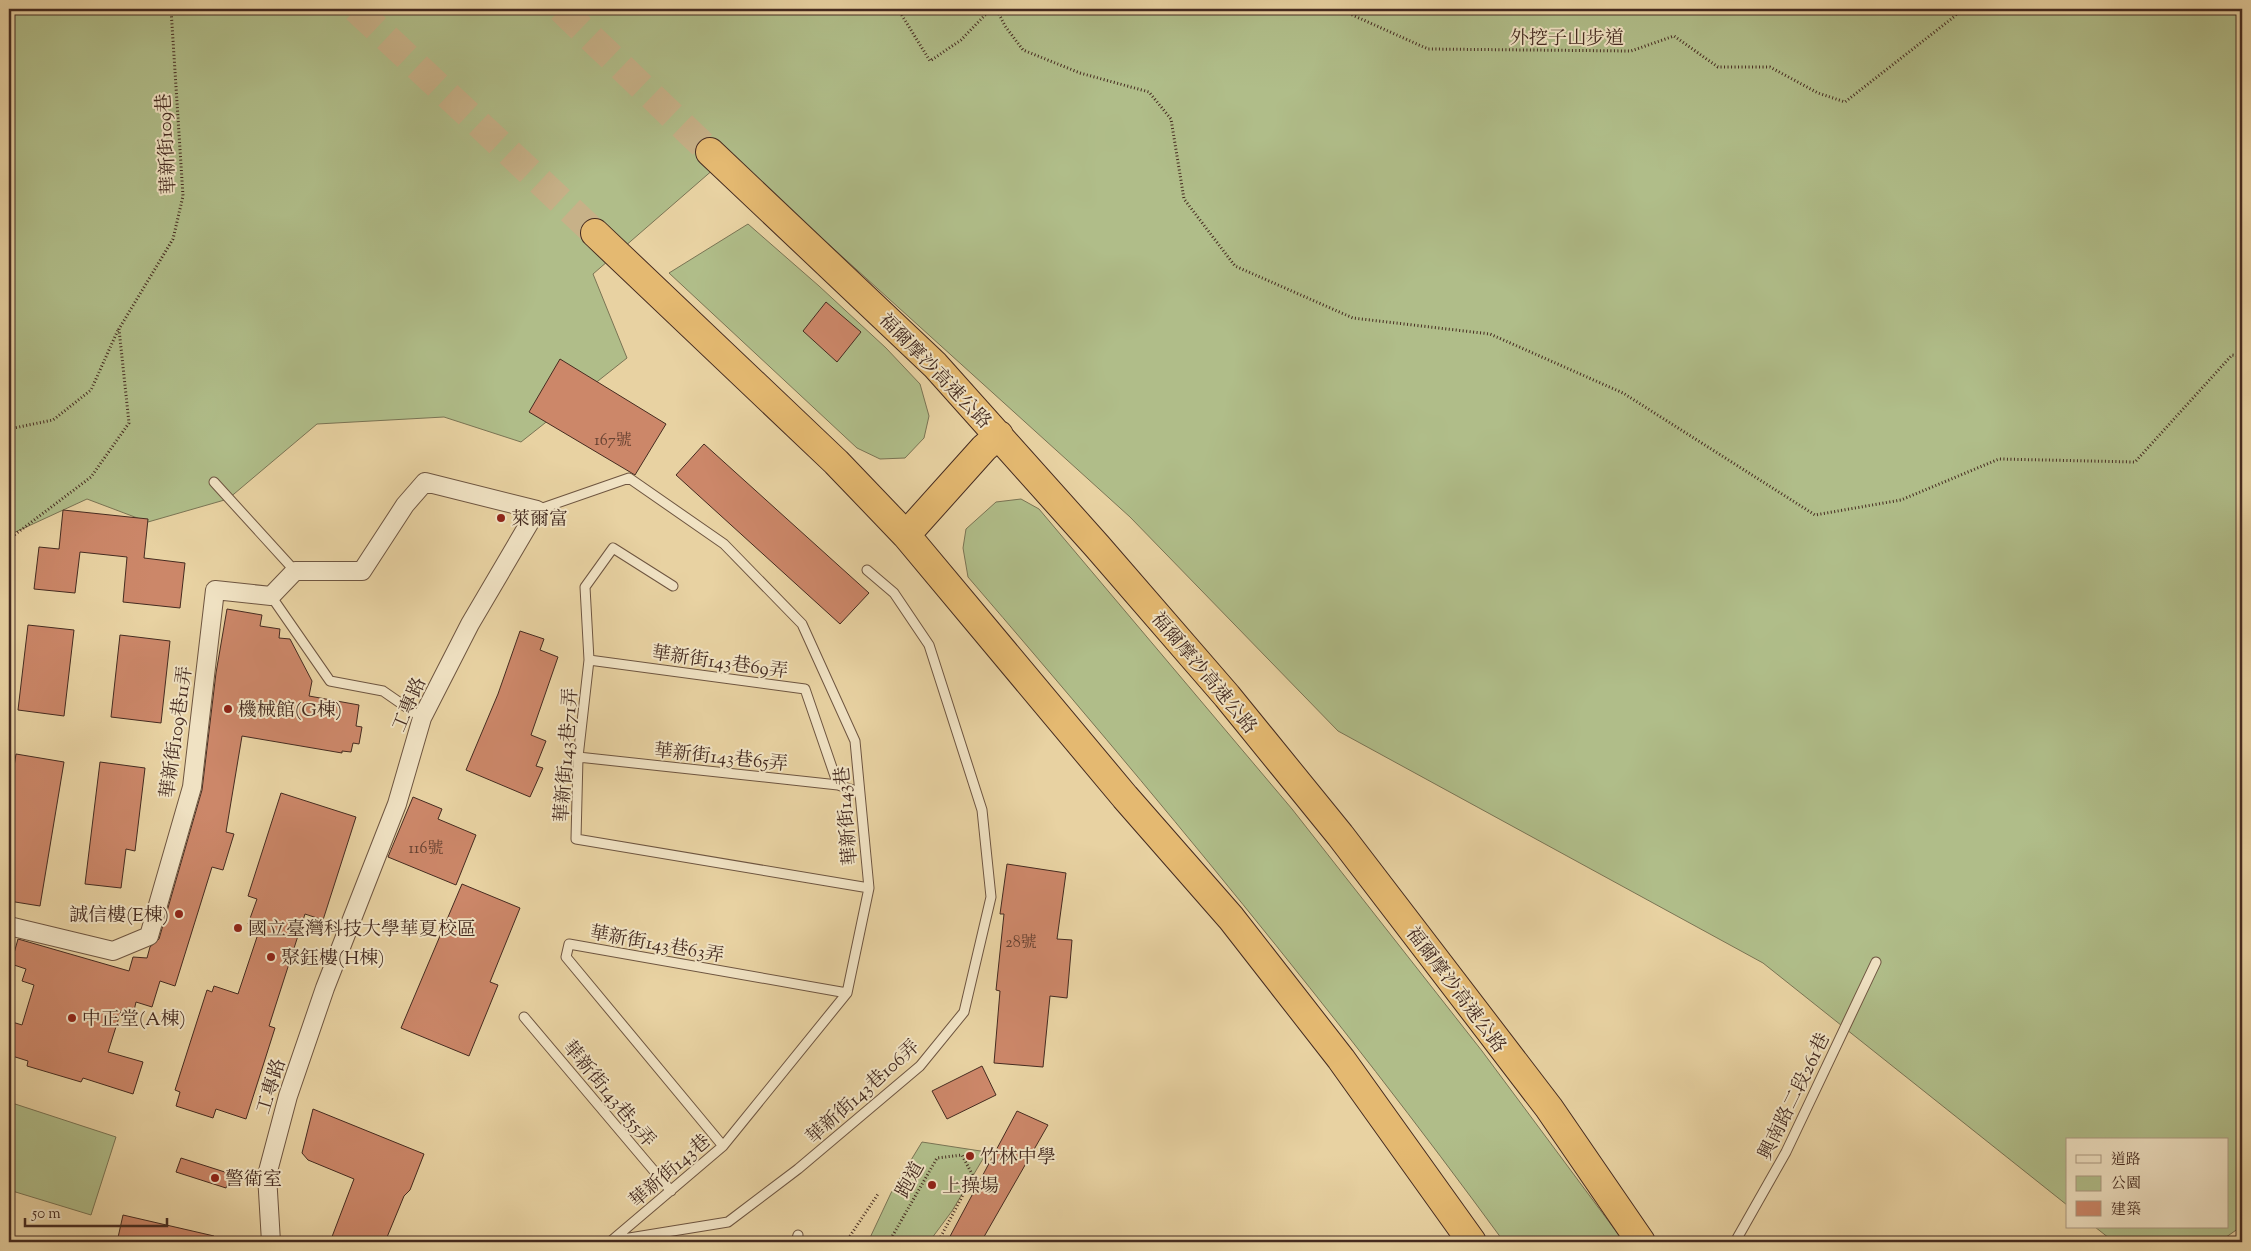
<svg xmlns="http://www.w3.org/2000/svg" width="2251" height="1251" font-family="'Sorts Mill Goudy','Noto Serif TC',serif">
	<rect width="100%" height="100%" fill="#e8d2a2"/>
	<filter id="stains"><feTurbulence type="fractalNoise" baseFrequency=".004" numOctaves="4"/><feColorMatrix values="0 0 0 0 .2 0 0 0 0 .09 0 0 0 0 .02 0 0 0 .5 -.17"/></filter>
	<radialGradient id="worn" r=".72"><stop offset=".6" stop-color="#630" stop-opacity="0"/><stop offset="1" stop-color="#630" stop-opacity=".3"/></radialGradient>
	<!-- green -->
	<path fill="#b0bd89" stroke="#7a7454" d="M9,9H2242V1226L2219,1242H2114L2095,1227H2227V1140H2067V1205L1763,963L1338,731L1130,517L730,155L593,274L627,358L521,442L444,417L317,424L228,499L148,522L87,499L9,535Z
		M748,224L819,286L886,348L920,384L929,416L924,438L905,458L880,459L857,448L669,273Z
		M1021,499L1039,509L1292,809L1482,1051L1624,1242H1504C1336,1012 1154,793 968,577L963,548L966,529L996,502Z
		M9,1102L116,1137L91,1215L9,1190Z
		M922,1142L987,1152L952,1211L929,1242H868L891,1193Z"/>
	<!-- building -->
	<path fill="#cc8769" stroke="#452b20" d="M826,302L861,332L837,362L803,331Z
		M560,359L666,424L635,475L529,412Z
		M704,444L869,593L840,624L676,475Z
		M63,510L148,519L144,558L185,563L180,608L123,602L127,557L80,552L75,593L34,589L39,547L59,549Z
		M227,609L262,615L260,626L280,629L279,638L290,639L312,681L309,696L359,705L356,726L362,727L359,744L353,743L351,752L342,751V753L242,736L226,832L234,834L223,870L212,867L175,986L160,981L152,1007L136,1002L133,1015L121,1011L108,1052L143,1062L133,1094L83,1078L81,1082L27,1066L28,1061L9,1055V1021L22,1025L34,985L22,981L26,969L11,964L18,939L129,971L133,957L147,958L150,947L159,939L202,790L216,673Z
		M28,625L74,630L64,716L18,710Z
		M520,631L544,639L540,650L558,657L531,735L546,741L536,766L543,768L530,797L466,770L498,694Z
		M120,635L170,641L161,723L111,717Z
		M16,754L64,762L40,906L9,901V798Z
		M100,762L145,768L135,851L126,849L121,888L85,884Z
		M281,793L356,817L323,920L305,914L269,1026L275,1028L246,1119L216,1109L213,1118L176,1106L180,1092L175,1090L207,990L212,992L214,986L238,994L260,928L248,924L257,899L248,896Z
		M413,797L442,809L438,819L476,835L456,885L388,857Z
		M1007,864L1066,873L1057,939L1072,940L1067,998L1050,996L1043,1067L994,1063L1000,991L996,990L1004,914H1000Z
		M462,884L520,908L490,982L498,985L469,1056L401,1028Z
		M982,1066L996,1095L947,1119L932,1091Z
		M313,1109L424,1154L410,1190L404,1196L385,1242H330L354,1179L308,1160L302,1153Z
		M1017,1111L1048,1125L981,1242H947Z
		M181,1158L231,1174L226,1188L176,1172Z
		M123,1215L214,1236V1242H117Z"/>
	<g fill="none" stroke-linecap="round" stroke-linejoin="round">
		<!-- motorway-tunnel -->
		<path stroke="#c7b188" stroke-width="28" stroke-dasharray="28 14" stroke-linecap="butt" d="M356,9L595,233
			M561,9L710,152"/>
		<defs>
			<path id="service" d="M214,482L295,571
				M537,510L629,478L724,544L802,624L855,741L869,888L847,993L723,1146L610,1242
				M673,586L613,548L585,587L589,660L578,757L576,839L869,888
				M271,596L330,681L383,691L422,718
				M589,660L805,689L838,785
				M578,757L838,785L859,792
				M524,1017L671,1191
				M723,1146L566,957L569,944L847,993
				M611,1241L728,1222L798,1169L920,1066L964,1012L991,897L982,810L929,645L894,593L867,570
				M796,1242L798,1235
				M1735,1242L1786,1152L1876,962"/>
			<path id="minor" d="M9,926L113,951L149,936L192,787L215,590L271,596L295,571H362L405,505L425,482L537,510L470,624L422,718L397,804L325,988L288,1096L267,1175L271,1242"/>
			<path id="motorway" d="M710,152L935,365L1097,546L1227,696L1340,835L1549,1108L1641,1242
				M595,233L836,462L906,535L1125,797L1231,918L1341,1059L1472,1242
				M906,535L984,448L999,435"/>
		</defs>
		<!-- service casing -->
		<use href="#service" stroke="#6e5540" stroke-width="11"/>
		<!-- minor casing -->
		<use href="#minor" stroke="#6e5540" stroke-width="20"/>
		<!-- motorway casing -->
		<use href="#motorway" stroke="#452b20" stroke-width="30"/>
		<!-- path -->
		<path stroke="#452b20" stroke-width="3" stroke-dasharray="1 2.5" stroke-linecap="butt" d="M898,9L930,61L961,40L985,15L997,10L1005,26L1023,50L1080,73L1149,92L1171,119L1184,199L1235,266L1353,318L1490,334L1623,393L1815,515L1901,500L1999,459L2135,462L2232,355L2242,356
			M1339,9L1428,49L1631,51L1674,36L1718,67H1770L1818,93L1845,102L1955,16L1960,9
			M9,429L53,420L91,390L118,330
			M9,539L91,477L129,423L119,329L173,239L183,196L171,9
			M846,1242L878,1194
			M889,1242L937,1158L962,1155L973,1176L938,1242"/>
		<!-- service -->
		<use href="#service" stroke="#f0e2c3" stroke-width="9"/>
		<!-- minor -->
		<use href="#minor" stroke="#f0e2c3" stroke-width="18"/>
		<!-- motorway -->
		<use href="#motorway" stroke="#e4b971" stroke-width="28"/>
	</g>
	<!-- markers -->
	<g fill="#8f2418" stroke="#f0e2c3" stroke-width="2">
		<circle cx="501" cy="518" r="5"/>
		<circle cx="228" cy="709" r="5"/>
		<circle cx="179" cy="914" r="5"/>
		<circle cx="238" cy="928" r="5"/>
		<circle cx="271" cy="957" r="5"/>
		<circle cx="72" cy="1018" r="5"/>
		<circle cx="970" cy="1156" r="5"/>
		<circle cx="215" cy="1178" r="5"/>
		<circle cx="932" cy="1185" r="5"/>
	</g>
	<g text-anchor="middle" stroke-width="4" stroke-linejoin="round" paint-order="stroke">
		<!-- number labels -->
		<g font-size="16" fill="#674232">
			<text x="613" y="445">167號</text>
			<text x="426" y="853">116號</text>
			<text x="1021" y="947">28號</text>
		</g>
		<!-- street labels -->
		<g font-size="19" fill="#452b20" stroke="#f0e2c3">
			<text x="1567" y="44">外挖子山步道</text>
			<text transform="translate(165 144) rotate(-93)" y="7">華新街109巷</text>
			<text transform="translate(936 370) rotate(46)" y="7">福爾摩沙高速公路</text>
			<text transform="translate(720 661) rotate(8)" y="7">華新街143巷69弄</text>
			<text transform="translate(1205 672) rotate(50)" y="7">福爾摩沙高速公路</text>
			<text transform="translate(408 704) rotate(-67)" y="7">工專路</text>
			<text transform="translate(175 732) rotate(-82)" y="7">華新街109巷11弄</text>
			<text transform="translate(565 755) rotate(-86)" y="7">華新街143巷71弄</text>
			<text transform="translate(721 756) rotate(6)" y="7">華新街143巷65弄</text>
			<text transform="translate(845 816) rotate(-95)" y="7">華新街143巷</text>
			<text transform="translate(657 943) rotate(10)" y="7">華新街143巷63弄</text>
			<text transform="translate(1457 989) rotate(53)" y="7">福爾摩沙高速公路</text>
			<text transform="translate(270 1086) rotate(-73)" y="7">工專路</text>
			<text transform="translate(862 1091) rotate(-42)" y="7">華新街143巷106弄</text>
			<text transform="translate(610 1093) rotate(50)" y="7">華新街143巷55弄</text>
			<text transform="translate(1793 1096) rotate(-64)" y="7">興南路二段261巷</text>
			<text transform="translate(669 1170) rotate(-41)" y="7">華新街143巷</text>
			<text transform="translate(909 1179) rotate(-61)" y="7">跑道</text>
		</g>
		<!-- poi labels -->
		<g font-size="19" fill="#452b20" stroke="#f0e2c3" text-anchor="start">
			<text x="511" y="525">萊爾富</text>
			<text x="238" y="716">機械館(G棟)</text>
			<text x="169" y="921" text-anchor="end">誠信樓(E棟)</text>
			<text x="248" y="935">國立臺灣科技大學華夏校區</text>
			<text x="281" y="964">聚鈺樓(H棟)</text>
			<text x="82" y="1025">中正堂(A棟)</text>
			<text x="980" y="1163">竹林中學</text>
			<text x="225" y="1185">警衛室</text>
			<text x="942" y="1192">上操場</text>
		</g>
	</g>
	<!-- margin -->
	<rect width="2251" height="1251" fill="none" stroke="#e8d2a2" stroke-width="30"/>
	<rect x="10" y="10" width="2231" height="1231" fill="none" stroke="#452b20" stroke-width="2.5"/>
	<rect x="15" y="15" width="2221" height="1221" fill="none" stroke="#452b20"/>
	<!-- legend -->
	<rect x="2066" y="1138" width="162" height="90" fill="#f0e2c3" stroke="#ac9982"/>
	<rect x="2076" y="1155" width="25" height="8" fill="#f0e2c3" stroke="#ac9982"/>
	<text x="2111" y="1164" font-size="15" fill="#452b20">道路</text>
	<rect x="2076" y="1176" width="25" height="15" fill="#b0bd89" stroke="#ac9982"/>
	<text x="2111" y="1188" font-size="15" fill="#452b20">公園</text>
	<rect x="2076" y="1201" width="25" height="15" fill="#cc8769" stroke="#ac9982"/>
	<text x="2111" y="1214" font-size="15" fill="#452b20">建築</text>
	<!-- scale -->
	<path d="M25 1218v8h142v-8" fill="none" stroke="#452b20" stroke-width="2.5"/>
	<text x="32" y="1218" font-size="15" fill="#452b20" stroke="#f0e2c3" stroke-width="4" paint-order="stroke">50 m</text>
	<rect width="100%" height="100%" filter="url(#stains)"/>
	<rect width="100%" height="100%" fill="url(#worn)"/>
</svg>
